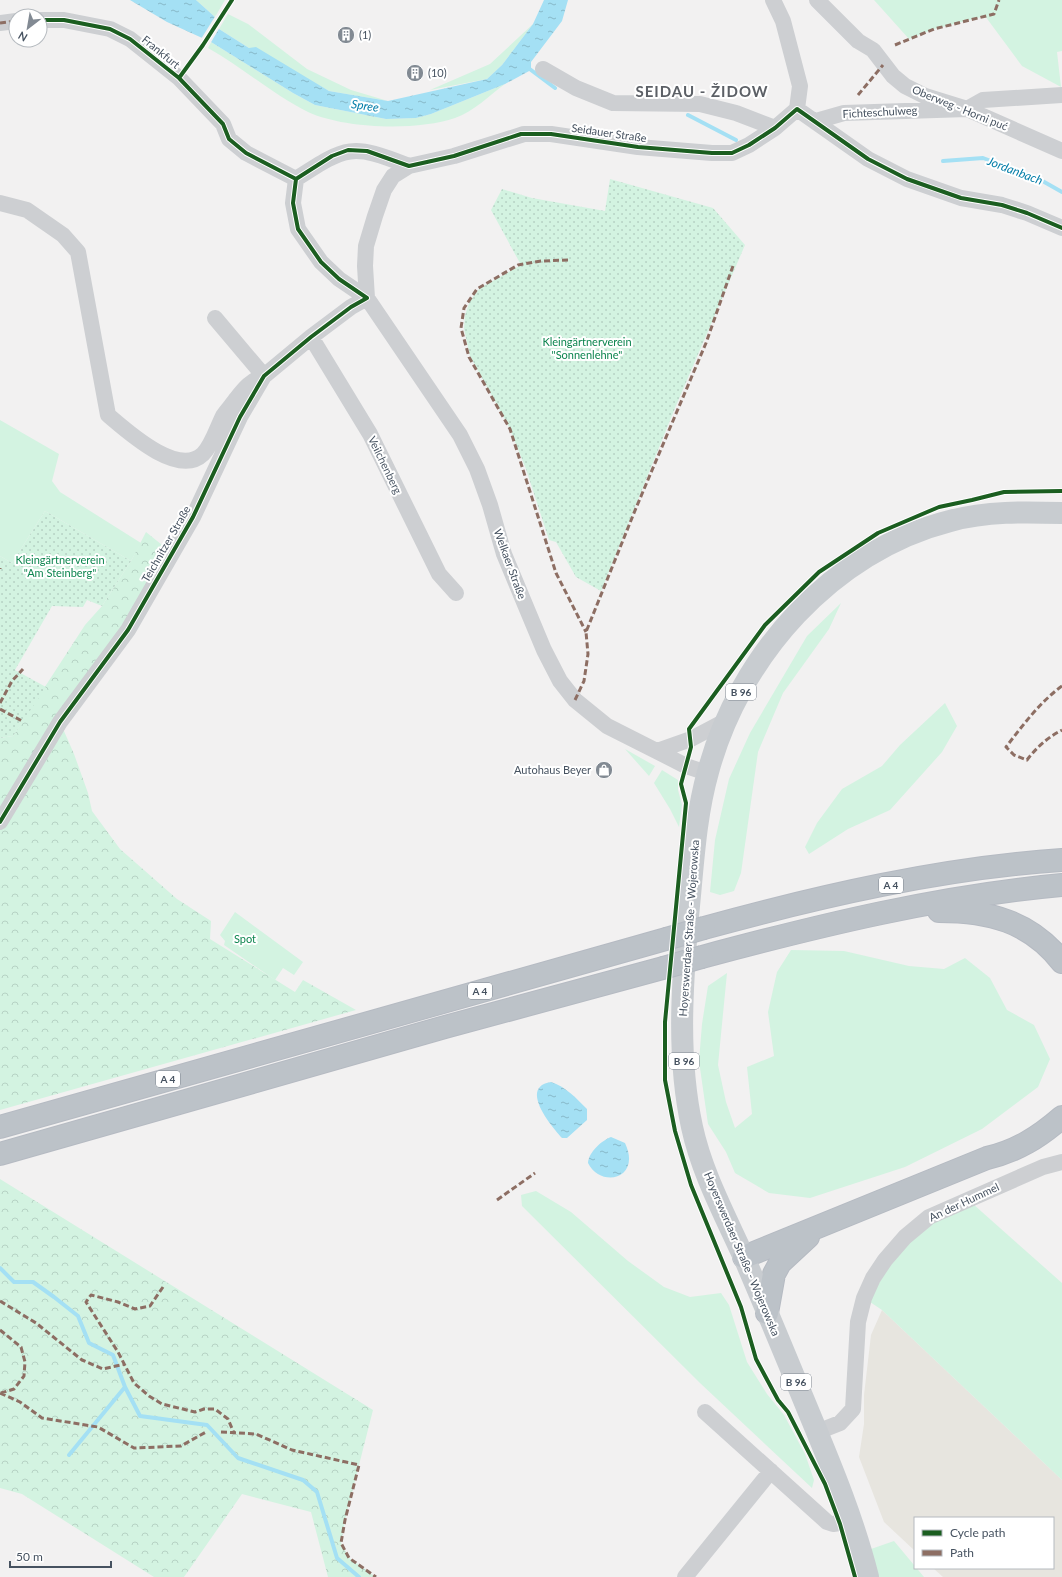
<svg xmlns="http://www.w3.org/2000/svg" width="1062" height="1577" font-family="Lato,sans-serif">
	<defs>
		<pattern id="forest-crowns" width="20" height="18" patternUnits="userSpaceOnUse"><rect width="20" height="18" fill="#d3f3e1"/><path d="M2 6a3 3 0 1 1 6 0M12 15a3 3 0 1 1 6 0" fill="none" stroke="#b6d2c4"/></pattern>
		<pattern id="garden-dots" width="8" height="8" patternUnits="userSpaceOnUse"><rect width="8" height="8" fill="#d3f3e1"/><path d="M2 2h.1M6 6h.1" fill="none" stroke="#b6d2c4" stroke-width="1.8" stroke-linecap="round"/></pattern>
		<pattern id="water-ripples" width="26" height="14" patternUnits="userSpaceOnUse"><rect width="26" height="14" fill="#a4e0f4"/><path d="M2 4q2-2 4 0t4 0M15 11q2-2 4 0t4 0" fill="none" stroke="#87b8c9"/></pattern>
	</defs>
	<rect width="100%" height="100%" fill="#f2f1f1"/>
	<!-- commercial -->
	<path fill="#e7e5df" d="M882,1310L1062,1480V1577H943L933,1568H1053V1518H915V1551L884,1522L859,1457L864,1424V1395L871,1335Z"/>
	<!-- green -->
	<path fill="#d3f3e1" d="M196,0H225L215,17Z
		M874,0H1062V51L1057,52L1061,87L1022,66L985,16L934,29L909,39Z
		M228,14L248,24L307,69L351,90L388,101L329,91L249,48L219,29Z
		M533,24L502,65L487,79L430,90L490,64Z
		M211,42L293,93L315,105L386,119L416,118L431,114L505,84C490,95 473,112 455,118C417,131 345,129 308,112C272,94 242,67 208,48Z
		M0,420L59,454L52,481L60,492L141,543L131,561L45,511L12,563L0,556Z
		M841,603L829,629L783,693L758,752L741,873L734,891L720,895L710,892L715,840L729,779L750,733L807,636Z
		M945,703L957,726L942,752L890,810L848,829L809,854L805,847L817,823L842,789L882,766L900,745Z
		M625,749L655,766L649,776Z
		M662,770L678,780V790L682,805L679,827L670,809L654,783Z
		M235,912L303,962L294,975L283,968L275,980L224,945L225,941L220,935Z
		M791,950L844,951L909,966L944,969L965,958L990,978L1007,1010L1034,1025L1050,1059L1038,1087L982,1129L905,1167L810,1198L769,1193L735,1173L726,1152L708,1124L699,1061L702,1024L708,986L727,973L718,1065L726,1102L735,1128L752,1114L747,1067L774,1056L768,1012L777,972Z
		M536,1191L571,1212L628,1261L664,1287L690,1297L721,1293L729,1305L747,1362L767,1394L784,1415L805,1454L814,1480L812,1488L700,1383L522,1206L521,1195Z
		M973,1204L1062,1283V1480L882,1310L870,1302C881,1276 903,1239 928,1223C941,1215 959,1210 973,1204Z
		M894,1541L924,1577H876L871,1549Z"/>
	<!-- forest -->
	<path fill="url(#forest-crowns)" d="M146,532L172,553L60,722L74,754L88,793L92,811L120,849L177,899L211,921L210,939L295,992L303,980L356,1010L0,1110V738L13,736L85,625L102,606L131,561Z
		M0,1179L373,1410L345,1520L341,1543L349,1558L376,1577H328L311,1512L242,1494L184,1577H154L22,1494L0,1488Z"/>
	<!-- garden -->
	<path fill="url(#garden-dots)" d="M610,179L713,208L745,245L675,408L601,591L576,577L556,542L549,540L526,469L509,427L470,356L464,329L465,315L470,301L480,288L521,265L491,210L502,189L532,198L605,211Z
		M45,511L131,561L102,606L87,600L83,607L52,606L15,670L46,687L13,736L0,738V556L12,563Z"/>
	<!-- water -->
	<path fill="url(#water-ripples)" d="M130,0H196L215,17L219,29L249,48L256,47L329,91L388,101L487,79L502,65L533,24L544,0H568L562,21L531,62V70L505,84L431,114L416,118L386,119L315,105L293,93L211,42L167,22Z
		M551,1082C565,1086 577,1099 587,1109V1120L567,1138H562C552,1127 518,1087 551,1082Z
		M611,1137L625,1143C642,1179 601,1189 588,1163C589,1152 601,1141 611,1137Z"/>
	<!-- pier -->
	<path fill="#f2f1f1" d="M216,15L220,27L210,44L201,39Z"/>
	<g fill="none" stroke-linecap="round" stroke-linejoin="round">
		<!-- stream -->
		<path stroke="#a4e0f4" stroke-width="4" d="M527,67L555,88
			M688,115L736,140
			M943,161L983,158L1039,179L1062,192
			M0,1268L14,1282H33L54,1297L78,1316L89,1343L113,1355L125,1387L140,1416L207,1425L238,1458L303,1480L317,1492L337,1558L359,1577
			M69,1455L125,1387"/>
		<defs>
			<path id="highway" d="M939,911C989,911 1030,921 1062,962
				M704,928C820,896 942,868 1062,860
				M702,957C821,925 940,896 1062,885
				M0,1127L666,939
				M0,1154L445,1027L663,968
				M744,1257L987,1158C1017,1151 1039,1137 1062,1117
				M767,1313L774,1274L780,1263L808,1237"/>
		</defs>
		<!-- highway casing -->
		<use href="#highway" stroke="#b5bac2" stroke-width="24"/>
		<!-- street -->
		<path stroke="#cdcfd2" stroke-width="16" d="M773,0L783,21L800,86L797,109
			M817,0L858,41L873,50L893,76L905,86L925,96L967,109L1062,151
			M40,20H64L110,29L130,39L179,78L223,124L229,139L246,153L296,179
			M0,23L16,21
			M543,69L576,88L613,103L700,104L736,113L775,128
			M797,109L868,159L907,179L961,198L1002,205L1027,213L1062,228
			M816,121L844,113L967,109L983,100L1062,95
			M296,179L293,203L298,229L321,262L339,279L367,298L460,435L477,469L490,505L504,554L544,650L560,681L575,700L607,726L686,766L707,773
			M296,179C347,146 351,143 409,166
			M0,203L27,210L63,235L78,252L108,415C127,431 178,478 203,454C212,445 217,428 223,416C227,410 232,405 236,399C244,389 251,380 264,376L215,318
			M367,298L365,266L366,246L375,216L384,190L393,176L409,166L454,156L524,134H551L638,147L712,153H732L749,145L775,128L797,109
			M311,337L370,434L439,574L456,593
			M657,751L691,739L727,720
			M0,822L60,722L128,630L193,517L240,417L264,376L311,337L351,307L367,298
			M705,1412L827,1522L833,1524L853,1521
			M817,1432L840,1423L853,1409L858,1322L864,1298L873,1278L885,1260L905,1237L929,1217L1043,1167L1062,1162
			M685,1577L771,1471"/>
		<!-- primary -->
		<path stroke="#c8ccd0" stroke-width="22" d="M868,1577C854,1521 832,1468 810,1415C789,1364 768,1313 746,1262C727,1219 702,1174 692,1127C677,1058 682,986 688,916C693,868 695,818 708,772C739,656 832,551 950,521C987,511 1024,512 1062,513"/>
		<!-- highway -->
		<use href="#highway" stroke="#bcc2c8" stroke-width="22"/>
		<defs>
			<path id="highway-bridge" d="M666,939L704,928
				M663,968L702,957"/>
		</defs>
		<!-- highway-bridge casing -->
		<use href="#highway-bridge" stroke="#b5bac2" stroke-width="24" stroke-linecap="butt"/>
		<!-- highway-bridge -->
		<use href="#highway-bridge" stroke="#bcc2c8" stroke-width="22"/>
		<!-- quiet -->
		<path stroke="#8d6e63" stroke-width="3" stroke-dasharray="6 3" stroke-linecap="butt" d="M0,23L16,21
			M895,45L934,29L994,14L999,0
			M858,95L883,65
			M568,260L541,261L518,265L477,289L464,308L461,328L469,357L510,429L556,573L586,632
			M0,569V568
			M1062,686C1040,702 1023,725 1006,747L1014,755L1027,760C1036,748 1048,737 1062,730
			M575,700L584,681L588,654L586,632L636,508L706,343L734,263
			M0,703L12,681L23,669
			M0,709L22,721
			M497,1200L535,1173
			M163,1287L150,1306L135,1309L118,1302L91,1295L86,1302L118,1352L134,1383L149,1396L162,1404L195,1412L204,1409H215L228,1419L234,1433
			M0,1301L36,1323L82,1360L103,1369L125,1364
			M0,1330L21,1347L25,1362L24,1376L14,1389L1,1393
			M0,1393L20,1402L42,1418L98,1427L134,1448L181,1446L206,1432
			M221,1432L256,1434L292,1450L359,1465L345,1520L341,1543L349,1558L376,1577"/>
		<defs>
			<path id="cycleway" d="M40,20H64L110,29L130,39L179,78L223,124L229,139L246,153L296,179
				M179,78L203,45L232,0
				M296,179L332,156L348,150L367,151L409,166L454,156L521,134H551L638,147L712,153H732L749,145L775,128L797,109L868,159L907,179L961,198L1002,205L1027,213L1062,228
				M0,822L60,722L128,630L193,517L240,417L264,376L311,337L351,307L367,298L339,279L321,262L298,229L293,203L296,179
				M855,1577L840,1524L825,1484L788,1412L778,1400L756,1359L741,1307L691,1185L675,1131L665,1080V1022L686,803L681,784L691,747L689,729L765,625L819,572L878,533L939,507L972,500L1004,492L1062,491"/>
		</defs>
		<!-- cycleway casing -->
		<use href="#cycleway" stroke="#fff" stroke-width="6"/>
		<!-- cycleway -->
		<use href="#cycleway" stroke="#1b5e20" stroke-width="4"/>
	</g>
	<!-- icons -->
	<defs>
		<symbol id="building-disc" viewBox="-11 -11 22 22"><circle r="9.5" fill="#828a93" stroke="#fff"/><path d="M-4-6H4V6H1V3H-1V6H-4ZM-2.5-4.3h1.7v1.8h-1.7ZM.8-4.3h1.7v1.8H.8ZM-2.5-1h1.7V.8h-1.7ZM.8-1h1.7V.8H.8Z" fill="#fff"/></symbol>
		<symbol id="shop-disc" viewBox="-11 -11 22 22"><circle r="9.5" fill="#828a93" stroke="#fff"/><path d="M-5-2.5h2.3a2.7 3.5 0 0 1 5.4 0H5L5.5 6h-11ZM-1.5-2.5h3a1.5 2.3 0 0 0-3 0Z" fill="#fff"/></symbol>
	</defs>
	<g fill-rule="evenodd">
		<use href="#building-disc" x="336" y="25" width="20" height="20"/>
		<use href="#building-disc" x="405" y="63" width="20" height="20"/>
		<use href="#shop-disc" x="594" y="760" width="20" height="20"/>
	</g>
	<g text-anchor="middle" stroke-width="4" stroke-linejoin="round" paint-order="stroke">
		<!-- shield labels -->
		<g fill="#fff" stroke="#7e8690" stroke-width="1">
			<rect x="726" y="684" width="30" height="16" rx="3"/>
			<rect x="879" y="877" width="24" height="16" rx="3"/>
			<rect x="468" y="983" width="24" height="16" rx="3"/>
			<rect x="669" y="1053" width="30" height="16" rx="3"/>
			<rect x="156" y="1071" width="24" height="16" rx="3"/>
			<rect x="781" y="1374" width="30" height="16" rx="3"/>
		</g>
		<g font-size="10" font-weight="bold" fill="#465260">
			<text x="741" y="696">B 96</text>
			<text x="891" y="889">A 4</text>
			<text x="480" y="995">A 4</text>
			<text x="684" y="1065">B 96</text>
			<text x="168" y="1083">A 4</text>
			<text x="796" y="1386">B 96</text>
		</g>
		<!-- poi labels -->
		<g font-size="11" fill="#465260" stroke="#fff" text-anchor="start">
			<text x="359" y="39">(1)</text>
			<text x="428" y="77">(10)</text>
			<text x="591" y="774" text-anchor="end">Autohaus Beyer</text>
		</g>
		<!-- street labels -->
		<g font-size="11" fill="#465260" stroke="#fff">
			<text transform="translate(161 52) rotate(39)" y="4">Frankfurt</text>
			<text transform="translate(960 108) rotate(22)" y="4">Oberweg - Horni puć</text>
			<text transform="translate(880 112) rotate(-3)" y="4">Fichteschulweg</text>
			<text transform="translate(609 133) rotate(8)" y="4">Seidauer Straße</text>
			<text transform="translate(385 465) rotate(64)" y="4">Veilchenberg</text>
			<text transform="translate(166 544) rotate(-60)" y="4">Teichnitzer Straße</text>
			<text transform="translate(510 564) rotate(70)" y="4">Welkaer Straße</text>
			<text transform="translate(689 928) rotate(-86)" y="4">Hoyerswerdaer Straße - Wojerowska</text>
			<text transform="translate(964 1202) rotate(-25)" y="4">An der Hummel</text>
			<text transform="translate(742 1254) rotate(67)" y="4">Hoyerswerdaer Straße - Wojerowska</text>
		</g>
		<!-- park labels -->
		<g font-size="11" fill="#0d854f" stroke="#fff">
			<text x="587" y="346">Kleingärtnerverein<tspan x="587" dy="13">"Sonnenlehne"</tspan></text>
			<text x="60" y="564">Kleingärtnerverein<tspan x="60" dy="13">"Am Steinberg"</tspan></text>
			<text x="245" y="943">Spot</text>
		</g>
		<!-- water labels -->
		<g font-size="12" font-style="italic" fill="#027da8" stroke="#fff">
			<text transform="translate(365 106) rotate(8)" y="4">Spree</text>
			<text transform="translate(1015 171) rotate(21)" y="4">Jordanbach</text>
		</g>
		<!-- district labels -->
		<g font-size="15" font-weight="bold" letter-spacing="1" fill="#5c6066" stroke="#fff">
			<text x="702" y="97">SEIDAU - ŽIDOW</text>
		</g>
	</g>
	<!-- legend -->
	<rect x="914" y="1517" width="140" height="52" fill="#ffffff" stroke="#b5babf"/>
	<rect x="922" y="1530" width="20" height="6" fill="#1b5e20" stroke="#b5babf"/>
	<text x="950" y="1537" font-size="12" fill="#465260">Cycle path</text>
	<rect x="922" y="1550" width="20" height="6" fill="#8d6e63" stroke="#b5babf"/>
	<text x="950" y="1557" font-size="12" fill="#465260">Path</text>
	<!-- north arrow -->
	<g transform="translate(28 28) rotate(211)"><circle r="19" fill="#ffffff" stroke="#b5babf"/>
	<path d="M0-3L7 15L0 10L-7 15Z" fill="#828a93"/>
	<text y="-6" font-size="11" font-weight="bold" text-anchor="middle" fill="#465260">N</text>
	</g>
	<!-- scale -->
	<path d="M10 1561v6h101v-6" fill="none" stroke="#465260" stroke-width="2"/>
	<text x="16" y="1561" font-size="12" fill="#465260" stroke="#ffffff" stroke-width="3" paint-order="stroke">50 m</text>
</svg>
